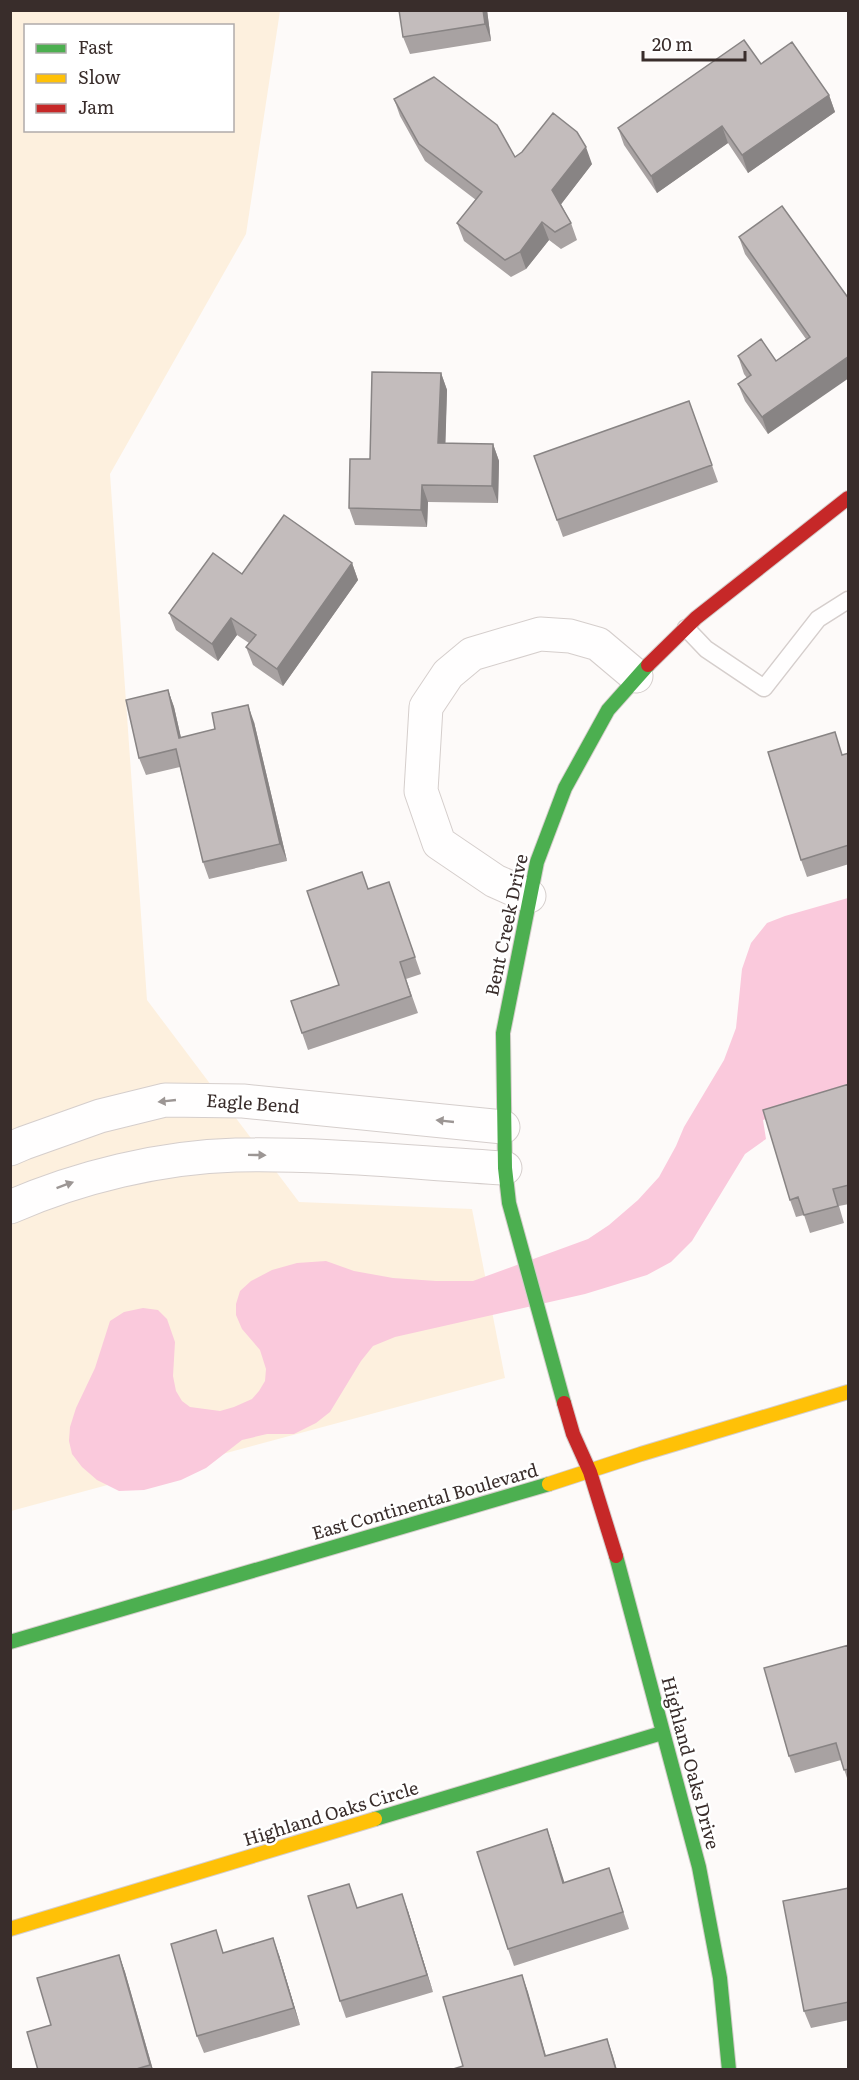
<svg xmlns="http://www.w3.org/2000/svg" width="859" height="2080" font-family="Literata,serif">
	<rect width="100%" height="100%" fill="#fdfaf9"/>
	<!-- green -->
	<path fill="#fdf0de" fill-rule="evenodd" d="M11,11H280L246,234L110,474L147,1000L299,1202L472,1209L505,1378L11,1511ZM26,26H232V130H26Z"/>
	<!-- water -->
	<path fill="#fac9dc" d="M848,898V1097L763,1120L766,1139L745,1154L692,1241L671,1262L647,1275L585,1294L395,1337L373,1346L361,1361L330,1412L316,1423L294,1434H267L242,1440L206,1468L181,1480L144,1490L119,1491L97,1480L82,1467L72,1454L69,1441L70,1427L76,1408L95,1368L110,1321L124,1312L143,1308L158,1310L167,1319L175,1342L173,1376L176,1391L182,1401L190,1407L220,1411L234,1407L252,1399L259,1391L265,1381L266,1369L260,1350L242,1329L236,1315V1304L240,1291L251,1281L272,1270L297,1263L326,1261L354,1271L393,1278L436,1281H473L588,1239L609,1225L638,1200L659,1177L676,1146L684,1127L724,1060L736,1028L742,969L751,943L767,923L785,916Z"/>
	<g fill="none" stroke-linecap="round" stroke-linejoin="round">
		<defs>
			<path id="lane" d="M686,628L706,649L764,688L818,619L848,600"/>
			<path id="street" d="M529,896L495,881L439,843L421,791L426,707L448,674L472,654L540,634L570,636L598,644L636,676
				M10,1149L24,1143L100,1116L165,1100L243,1101L503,1127
				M10,1207C79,1177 161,1157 236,1155C325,1153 415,1163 505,1168"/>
			<path id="fast" d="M564,1403L509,1203L505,1168L503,1033L537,862L565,788L608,710L648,665
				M616,1556L699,1867L720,1978L729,2070
				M10,1642L549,1484
				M375,1819L662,1733"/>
			<path id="slow" d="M549,1484L641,1454L848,1392
				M10,1929L375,1819"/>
			<path id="jam" d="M648,665L696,618L848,498
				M564,1403L573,1434L590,1472L616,1556"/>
		</defs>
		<!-- lane casing -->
		<use href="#lane" stroke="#d5cecc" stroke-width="19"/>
		<!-- street casing -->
		<use href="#street" stroke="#d5cecc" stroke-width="35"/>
		<!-- fast casing -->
		<use href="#fast" stroke="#d5cecc" stroke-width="16"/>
		<!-- slow casing -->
		<use href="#slow" stroke="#d5cecc" stroke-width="16"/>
		<!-- jam casing -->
		<use href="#jam" stroke="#d5cecc" stroke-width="16"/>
		<!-- lane -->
		<use href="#lane" stroke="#fffefe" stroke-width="16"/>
		<!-- street -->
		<use href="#street" stroke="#fffefe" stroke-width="33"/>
		<!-- fast -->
		<use href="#fast" stroke="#4caf50" stroke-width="14"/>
		<!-- slow -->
		<use href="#slow" stroke="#ffc107" stroke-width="14"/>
		<!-- jam -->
		<use href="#jam" stroke="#c62828" stroke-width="14"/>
	</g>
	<!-- wall -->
	<path fill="#a8a2a2" d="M487,10L491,41L410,54L403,37Z
		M761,64L829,95L835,112L748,173L728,143L657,193L624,145L618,128Z
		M394,99L515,157L592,164L561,204L571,223L577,240L561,249L549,240L526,269L511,277L464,241L457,223L476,200L425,161L400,116Z
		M739,237L849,299L768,434L745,401L738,384L747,378L744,374L738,356L776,361L806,339L745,254Z
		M441,373L447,390L445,443L493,444L499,461L498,503L428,502L427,527L355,525L349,508L370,459Z
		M689,401L718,482L563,537L534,456Z
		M352,563L358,580L283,686L253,665L246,647L249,643L237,635L218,661L176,630L169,613L242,574Z
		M168,690L174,707L181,738L254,722L287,861L209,879L203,862L180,767L146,775L139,758Z
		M849,753V864L807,877L801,860L843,755Z
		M389,882L421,974L406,979L418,1013L308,1050L291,1001L339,985L368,889Z
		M849,1084V1204L839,1206L844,1223L810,1233L804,1215L796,1217L790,1200Z
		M849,1645V1784L841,1760L795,1773L789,1756Z
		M547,1829L564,1883L615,1886L629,1929L514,1966L508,1949Z
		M849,1888V2020L811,2028L804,2011Z
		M358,1908L408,1911L433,1992L346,2018L340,2001Z
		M224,1952L279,1955L300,2025L204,2053L197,2036Z
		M119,1955L125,1972L153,2070H38L51,2025Z"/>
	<!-- shaded-wall -->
	<path fill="#888484" d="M483,10H487L491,41L485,24Z
		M829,95L835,112L748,173L742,155Z
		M722,126L728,143L657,193L651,176Z
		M586,147L592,164L559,207L552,190Z
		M542,222L549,240L526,269L520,252Z
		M849,356V378L768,434L762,417Z
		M441,373L447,390L445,460L438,443Z
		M493,444L499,461L498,503L492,486Z
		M422,485L428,502L427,527L421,510Z
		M352,563L358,580L283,686L277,669Z
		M231,618L237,635L218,661L212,644Z
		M168,690L174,707L185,755L179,738Z
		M248,705L254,722L287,861L280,844Z
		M547,1829L553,1846L570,1900L563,1883Z
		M402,1894L408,1911L433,1992L427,1975Z
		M273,1938L279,1955L300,2025L294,2008Z
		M119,1955L125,1972L153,2070H152L150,2065Z
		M522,1975L528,1992L550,2070L545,2056Z
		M607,2039L613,2056L617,2070H616Z"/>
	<!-- building -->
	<path fill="#c3bcbc" stroke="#888484" stroke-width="1.5" d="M399,10H483L485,24L403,37Z
		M744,40L761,64L792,42L829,95L742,155L722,126L651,176L618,128Z
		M434,77L497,125L515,157L522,152L553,113L577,132L586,147L552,190L571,223L555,232L542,222L520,252L505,260L457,223L482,192L419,144L394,99Z
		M782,206L849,299V356L762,417L738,384L751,375L738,356L761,339L776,361L810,337L739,237Z
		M372,372L441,373L438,443L493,444L492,486L422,485L421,510L349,508L350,459H370Z
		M689,401L712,465L557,520L534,456Z
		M284,515L352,563L277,669L246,647L256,635L231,618L212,644L169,613L213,553L242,574Z
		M168,690L179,738L215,729L212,713L248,705L280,844L203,862L176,749L139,758L126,700Z
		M835,732L842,755L849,753V845L801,860L768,752Z
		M362,872L368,889L389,882L415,957L400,962L411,996L302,1033L291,1001L339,985L307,891Z
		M849,1084V1185L833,1189L838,1206L804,1215L798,1197L790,1200L763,1110Z
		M849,1645V1769L844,1770L836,1743L789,1756L764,1668Z
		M547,1829L563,1883L609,1868L623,1912L508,1949L477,1852Z
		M349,1884L357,1908L402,1894L427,1975L340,2001L308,1896Z
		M849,1888V2002L804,2011L783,1901Z
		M216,1930L223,1953L273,1938L294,2008L197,2036L171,1944Z
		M119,1955L150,2065L133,2070H38L27,2032L51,2025L37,1978Z
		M522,1975L545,2056L607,2039L616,2070H450L463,2066L443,1997Z"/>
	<!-- one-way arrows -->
	<defs><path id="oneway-solid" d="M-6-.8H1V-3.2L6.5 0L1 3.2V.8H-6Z" transform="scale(1.5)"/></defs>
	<g fill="#9c9694">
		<use href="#oneway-solid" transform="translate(167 1101) rotate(174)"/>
		<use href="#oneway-solid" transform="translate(445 1121) rotate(-174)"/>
		<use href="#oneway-solid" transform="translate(257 1155) rotate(1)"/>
		<use href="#oneway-solid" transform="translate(65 1185) rotate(-20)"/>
	</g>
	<g text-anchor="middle" stroke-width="5" stroke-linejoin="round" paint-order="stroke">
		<!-- street labels -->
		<g font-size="18" fill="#392d2b" stroke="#fff">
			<text transform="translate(507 925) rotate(-78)" y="6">Bent Creek Drive</text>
			<text transform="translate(253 1104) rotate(4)" y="6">Eagle Bend</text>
			<text transform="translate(425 1502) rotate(-16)" y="6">East Continental Boulevard</text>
			<text transform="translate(690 1763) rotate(75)" y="6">Highland Oaks Drive</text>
			<text transform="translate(331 1814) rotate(-17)" y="6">Highland Oaks Circle</text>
		</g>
	</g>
	<!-- border -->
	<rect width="859" height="2080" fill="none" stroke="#392d2b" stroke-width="24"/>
	<!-- legend -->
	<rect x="24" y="24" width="210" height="108" fill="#ffffff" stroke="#b0abaa" stroke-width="1.5"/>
	<rect x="36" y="44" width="30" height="9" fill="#4caf50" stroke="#b0abaa" stroke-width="1.5"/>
	<text x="78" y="54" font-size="18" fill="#392d2b">Fast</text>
	<rect x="36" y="74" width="30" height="9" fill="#ffc107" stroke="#b0abaa" stroke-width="1.5"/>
	<text x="78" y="84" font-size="18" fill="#392d2b">Slow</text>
	<rect x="36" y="104" width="30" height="9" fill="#c62828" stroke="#b0abaa" stroke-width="1.5"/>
	<text x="78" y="114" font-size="18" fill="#392d2b">Jam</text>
	<!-- scale -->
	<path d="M643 51v9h102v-9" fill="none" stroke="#392d2b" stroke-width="3"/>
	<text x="652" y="51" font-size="18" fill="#392d2b" stroke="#ffffff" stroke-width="4.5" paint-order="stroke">20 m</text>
</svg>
